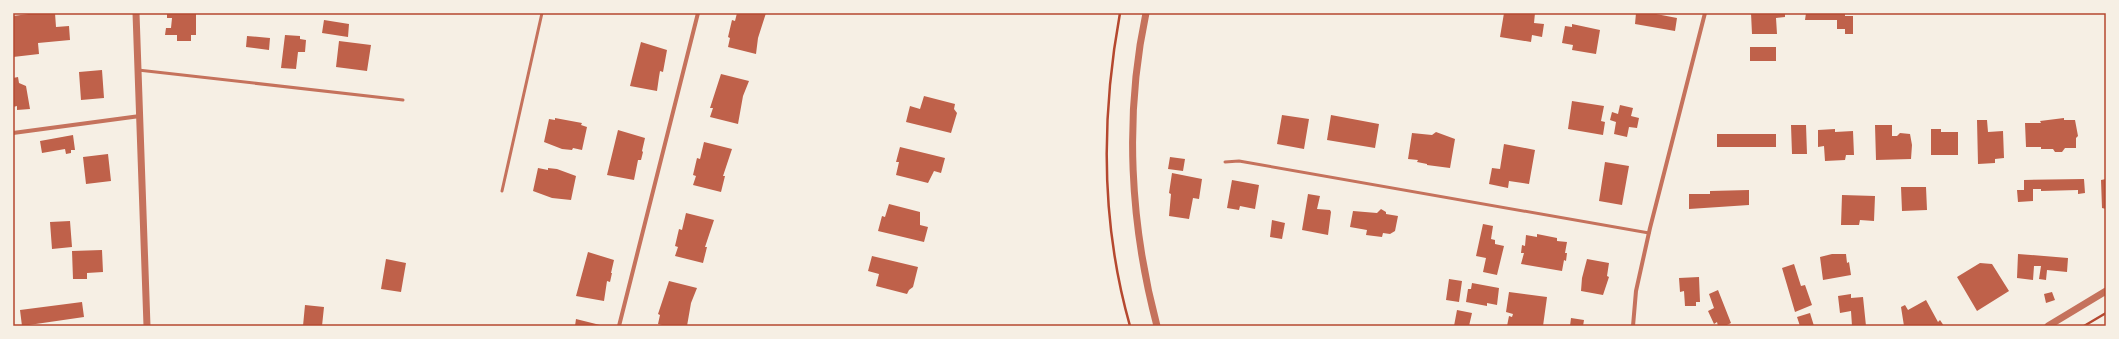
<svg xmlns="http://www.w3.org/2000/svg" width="2119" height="339" font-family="'Alegreya Sans',sans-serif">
	<rect width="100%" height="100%" fill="#f6efe4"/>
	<!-- building -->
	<path fill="#bf614a" d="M36,13H55L56,27L69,26L70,40L38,43L39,54L13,57V16Z
		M167,13H196V35H191V41H177V35H165L166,28H171L172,18H167Z
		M737,13H766L758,38L756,54L728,47L730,38L728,37L732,20L735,21Z
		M1504,13H1535L1534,23L1544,24L1542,37L1532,35L1531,42L1500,37Z
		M1636,13H1651L1677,18L1675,31L1635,24Z
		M1751,13H1785V17L1776,18L1777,34H1752Z
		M1806,13H1845V16H1853V34H1845V29H1837V20H1805Z
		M324,20L349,24L348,37L322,33Z
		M1572,24L1600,30L1596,54L1572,50L1573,45L1562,43L1565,26L1572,27Z
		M285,35L300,36V39L306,40L305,52H298L296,69L281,68Z
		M247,36L270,38L269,50L246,47Z
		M339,41L371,45L367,71L336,67Z
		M641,42L667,50L663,72L660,71L659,77L657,91L630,86Z
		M1750,47H1776V61H1750Z
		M102,70L104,98L81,100L79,72Z
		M721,74L749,81L743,96L738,124L710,117L713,108H710Z
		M18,77L19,83L26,86L30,109L17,110V106L13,107V78Z
		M924,96L955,104L954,109L957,113L951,133L906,122L910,106L920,109Z
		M1572,101L1604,106L1601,121L1605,122L1603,135L1568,129Z
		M1620,105L1633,108L1631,116L1639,118L1637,128L1629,127L1627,137L1614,134L1616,122L1610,120L1612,112L1618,114Z
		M1282,115L1309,119L1304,149L1277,144Z
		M1331,115L1379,124L1375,148L1327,140Z
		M555,118L582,123L581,125L587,127L582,150L573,148L572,150L562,149L544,142L549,119L555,120Z
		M2064,118V120H2075L2078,136L2076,138V148H2065L2062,152H2055L2053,149H2041V147H2026L2025,123H2041L2040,121Z
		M1977,120H1987L1988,132L2003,131L2004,158L1995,159V163L1978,164Z
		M1791,125H1806L1807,154H1792Z
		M1875,125H1892V136H1897L1900,133L1910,134L1912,145L1911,159L1876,160Z
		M1835,129V132L1853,131L1854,155H1846L1845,160L1825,161L1824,146L1818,147V130Z
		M1931,129H1941V132H1958V155H1931Z
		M618,130L645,138L642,151L643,152L641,160H638L634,180L607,175Z
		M1436,132L1455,139L1450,168L1427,165V164L1417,162L1418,160L1408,159L1412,133L1432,135Z
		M1717,134H1776V147H1717Z
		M73,135L75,150H71V153L66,154L65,149L42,153L40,141Z
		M704,142L732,149L723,176H725L721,192L693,185L696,176L693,175L697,158L700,159Z
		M1504,144L1535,150L1529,184L1509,181L1508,188L1489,184L1492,168L1500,169Z
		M900,147L945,158L941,173L934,171L928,183L896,175L899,162H896Z
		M108,154L111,181L86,184L83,157Z
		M1170,157L1185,159L1183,171L1168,169Z
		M1605,162L1629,166L1622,205L1599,201Z
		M538,168L548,170V168L557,169L576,176L571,200L552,198L533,191Z
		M1172,173L1202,179L1199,199L1193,198L1189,219L1169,216L1171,194L1169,193Z
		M2084,179L2085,193L2078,194V190L2041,191V189H2033V201L2018,202L2017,190H2024V180Z
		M2106,179V209L2102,208L2101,180Z
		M1232,180L1259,185L1255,209L1240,206L1239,210L1227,208Z
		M1901,187H1926L1927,210L1902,211Z
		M1749,190V205L1689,209V194H1710V191Z
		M1308,194L1320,196L1317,209L1330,210L1331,212L1328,235L1302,230Z
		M1842,195L1875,196L1874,221L1860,220L1859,225H1841Z
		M889,204L920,212V225L928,227L924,242L878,231L882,216L885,217Z
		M1381,209L1386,212V214L1398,216L1395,231L1390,234L1383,233L1382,237L1366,235L1367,230L1350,227L1353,211L1377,213Z
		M686,213L714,220L705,247H707L703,263L675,256L678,247L675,246L679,229L682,230Z
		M1272,220L1285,223L1282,239L1270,237Z
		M70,221L72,247L52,249L50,222Z
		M1483,224L1493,226L1491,239L1495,240V244L1504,246L1497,275L1483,272L1486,258L1476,256Z
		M1537,234L1557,238V241L1567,242L1565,253H1567L1566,261L1564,260L1562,271L1521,264L1524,253H1521L1522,245L1525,246L1526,235L1537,237Z
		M102,250L103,272L87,273V279H73L72,251Z
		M588,252L614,260L611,273H612L610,282L607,281L604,301L576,296Z
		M1832,254H1846L1847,263L1849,262L1851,275L1823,280L1820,257Z
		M2018,254L2068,258L2067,272L2047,270L2046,280L2039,279L2041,266H2034L2033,280L2017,278Z
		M872,256L918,267L913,287L909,290L907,294L876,286L879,274L868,271Z
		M386,259L406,263L401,292L381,289Z
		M1587,259L1609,263L1607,276L1609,277L1603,295L1581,291L1582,278Z
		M1980,263L1992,264L2009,291L1977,311L1957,277Z
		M1794,264L1801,286L1805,285L1812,305L1795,312L1782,268Z
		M1699,277L1700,302H1696V306H1685L1684,291L1680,292L1679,278Z
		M1449,279L1462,281L1459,302L1446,300Z
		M669,281L697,288L691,303L687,326H666L658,324L660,315L658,314Z
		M1472,283L1499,288L1497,305L1487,303V306L1466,302L1468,289H1471Z
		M1718,290L1731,323L1725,326H1718L1717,322L1714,324L1708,311L1714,308L1709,294Z
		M1509,292L1547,297L1543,326H1507L1509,316L1512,317L1513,314L1506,312Z
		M2052,292L2055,300L2046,303L2044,294Z
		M1851,294V298L1863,297L1866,326H1852L1851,311L1840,313L1838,296Z
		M1926,300L1938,322L1940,320L1944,326H1904L1901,307L1905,305L1908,310Z
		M82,302L84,317L22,326L20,310Z
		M305,305L324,307L322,326H303Z
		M1457,310L1472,313L1469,326H1454Z
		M1810,313L1814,326H1800L1797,317Z
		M1571,318L1584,320L1583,326H1570Z
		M576,319L600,325V326H575Z"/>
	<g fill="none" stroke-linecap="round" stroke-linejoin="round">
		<!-- path -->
		<path stroke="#b5482f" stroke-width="2.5" d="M1120,13C1101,117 1101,224 1130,326
			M2084,326L2106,313"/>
		<!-- service -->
		<path stroke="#c5725c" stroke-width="3" d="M138,70L403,100
			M1225,162L1239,161L1649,233
			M502,191L542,13"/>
		<!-- minor -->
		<path stroke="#c5725c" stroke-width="4" d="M13,133L140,116
			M619,326L698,13
			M1633,326L1636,291L1650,228L1705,13"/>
		<!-- tertiary -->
		<path stroke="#c5725c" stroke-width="7" d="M136,13L147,326
			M1146,13C1124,116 1130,224 1157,326
			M2048,326L2106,291"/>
	</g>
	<!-- border -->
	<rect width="2119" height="339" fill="none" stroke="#f6efe4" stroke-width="28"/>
	<rect x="14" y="14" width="2091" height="311" fill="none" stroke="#b5482f" stroke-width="1.5"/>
</svg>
